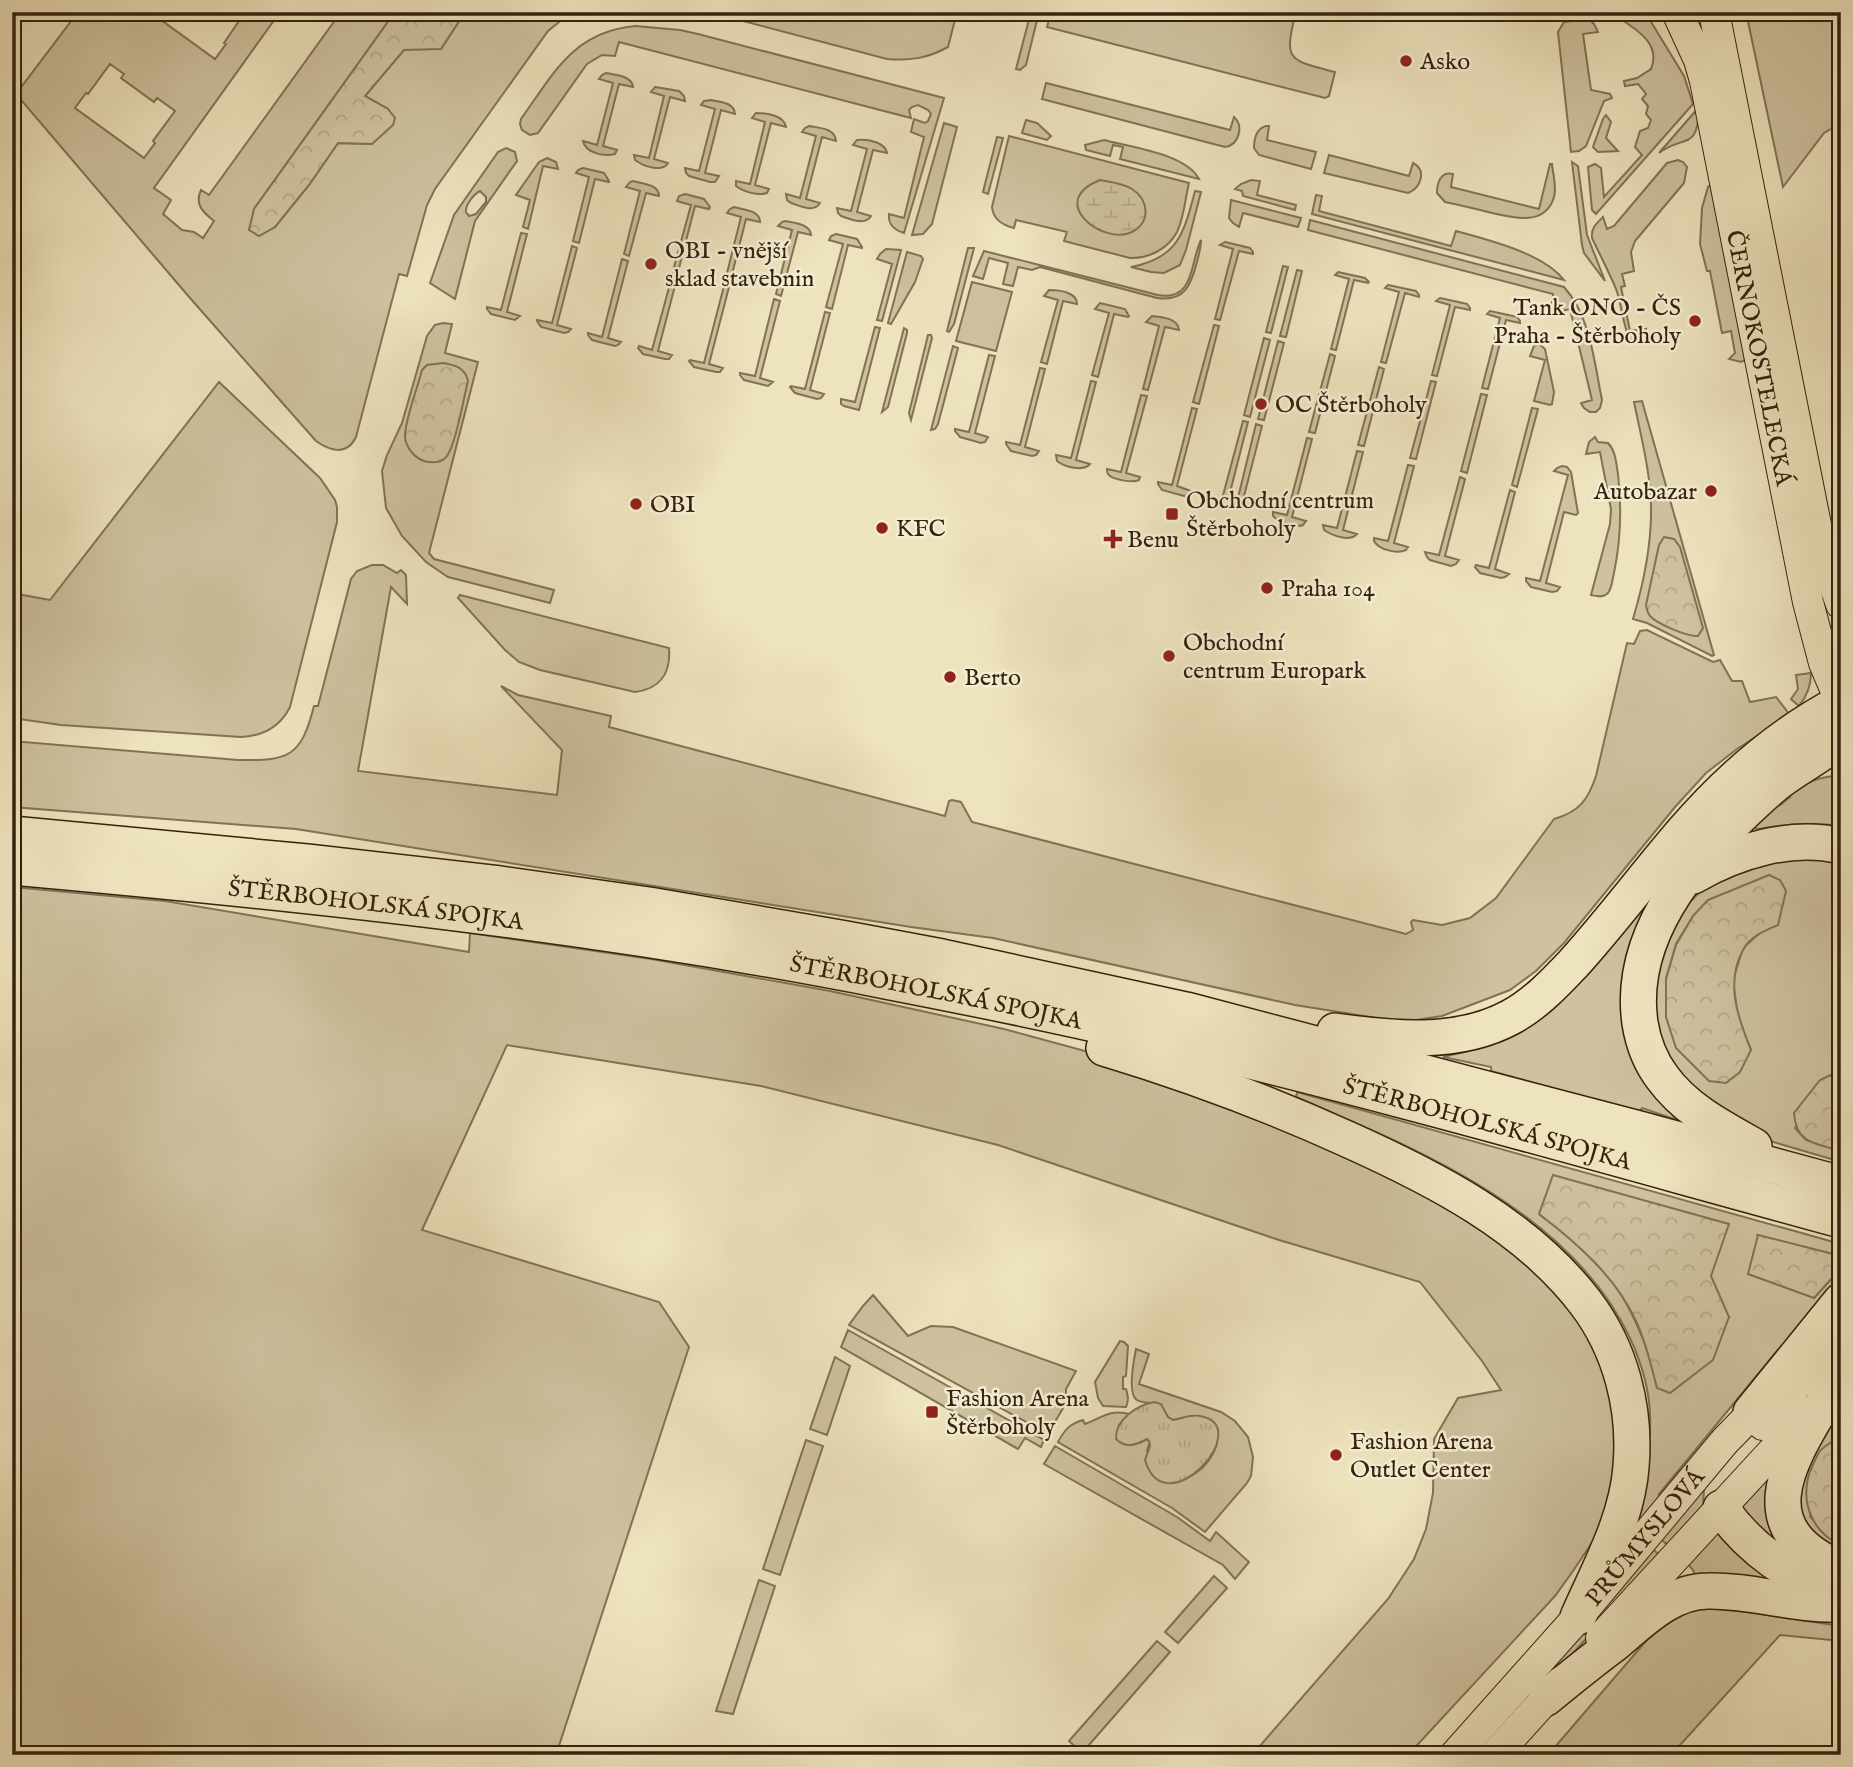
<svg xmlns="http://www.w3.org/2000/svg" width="1853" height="1767" font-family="'IM FELL English',serif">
	<defs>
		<pattern id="forest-crowns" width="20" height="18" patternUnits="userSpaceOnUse" patternTransform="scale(1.75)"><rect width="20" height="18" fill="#cec29f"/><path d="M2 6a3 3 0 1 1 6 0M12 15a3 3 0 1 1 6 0" fill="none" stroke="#b2a688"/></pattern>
		<pattern id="wetland-marsh" width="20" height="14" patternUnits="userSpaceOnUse" patternTransform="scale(1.75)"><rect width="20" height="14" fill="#cec29f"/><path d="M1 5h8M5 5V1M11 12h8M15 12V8" fill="none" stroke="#b2a688"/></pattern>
		<pattern id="park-tufts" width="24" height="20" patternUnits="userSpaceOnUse" patternTransform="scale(1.75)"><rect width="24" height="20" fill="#cec29f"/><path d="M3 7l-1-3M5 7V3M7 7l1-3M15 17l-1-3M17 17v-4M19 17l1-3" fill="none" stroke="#b2a688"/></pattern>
	</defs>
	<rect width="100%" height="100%" fill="#ede3bd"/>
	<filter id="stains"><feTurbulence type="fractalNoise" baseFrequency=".00286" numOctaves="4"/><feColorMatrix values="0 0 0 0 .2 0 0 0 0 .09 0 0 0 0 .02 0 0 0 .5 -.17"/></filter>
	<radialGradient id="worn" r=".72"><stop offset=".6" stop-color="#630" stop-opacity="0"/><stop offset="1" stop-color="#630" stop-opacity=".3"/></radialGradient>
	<!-- grass -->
	<path fill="#cec29f" stroke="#827256" stroke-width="2" fill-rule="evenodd" d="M78,12H150L215,59L226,44L224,43L245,12H280L154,188L171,200L163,214L182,230L194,232L203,238L214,221C204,213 194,205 201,190L209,195L341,12H395L254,209L259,235L275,227L309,185L338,143L372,144L388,109L365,96L404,49H441L465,12H574L564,18L548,31L435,189L427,205L407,276L399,274L356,437C347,456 330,451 316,441L190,298L16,94ZM110,64L124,74L121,78L154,102L157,98L175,111L153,141L155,143L144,158L75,108L86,93L88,94Z
		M709,12H957L948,47C928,58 911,61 887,59Z
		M1031,12H1039L1026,65L1020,70L1016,69Z
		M1051,12H1296C1283,62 1289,60 1335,72L1329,96L1325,98L1047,27Z
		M1610,12H1645L1684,76L1693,104L1596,214L1592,210L1588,167L1595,164L1601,168L1604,197L1642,155L1635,147L1640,131L1648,128L1651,120L1646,114L1648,106L1642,99L1646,94L1638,84L1625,86L1624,81L1637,78L1651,69C1663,40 1628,25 1610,12Z
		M1746,12H1836L1841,15V123L1824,133L1783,187Z
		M1588,19L1594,24L1598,32L1583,34L1591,90L1610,94L1612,98L1604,101L1586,146L1579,151L1571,152L1558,32L1564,22Z
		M635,26L680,30L698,34L944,98L904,233C894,230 888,225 889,214L904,218L924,137L911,132L914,119L925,123L928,121L931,114L928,110L918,105L912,107L909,110L911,118L619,42L615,56L602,55L587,64L538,133L530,135L522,130L520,124L521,119C554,73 573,32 635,26Z
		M606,73C616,75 632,76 633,87L619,84L603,146L617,150L615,154C605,157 585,153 583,141L597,145L613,83L599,79L602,75Z
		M1046,83L1230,130L1234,117C1244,126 1239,145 1225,147L1042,99Z
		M655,87L679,91L684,96L685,101L670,97L654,159L668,163C662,173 643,166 635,160L634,155L649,158L664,96L651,92Z
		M711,100C720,102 734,102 735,114L721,110L705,173L719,176L715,182H710L689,176L686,173L685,168L699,171L715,109L701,105L704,101Z
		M1699,107C1698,152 1684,134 1659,153Z
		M756,113C766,113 784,115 786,127L771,123L755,185L769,189L767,193C758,196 744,192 736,186V181L750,184L765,122L752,118Z
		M1606,115L1611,122L1606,138L1618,151L1598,152L1593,147L1603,119Z
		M1026,120L1037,123L1051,136L1047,140L1022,133Z
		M944,123L957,127L932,224L923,234L912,235Z
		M809,126C819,128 835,128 836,141L822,137L806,199L820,203C814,213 800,206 791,203L787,200L786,194L800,198L816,136L802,132L805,128Z
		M1266,126H1269L1267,140L1316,152L1311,169L1259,155L1254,148C1254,138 1256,129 1266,126Z
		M1009,136L1189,183C1185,199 1184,218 1177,232C1168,249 1148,259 1130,258L1064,241L1067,232L1016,220L1014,228C1002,225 993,219 992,207Z
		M997,137L1003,138L988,194L983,192Z
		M857,140C868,139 885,142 887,153L873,150L857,212L871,216C865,226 850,219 841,216L838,213L837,208L851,211L867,149L853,145Z
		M1104,140C1131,147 1186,154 1199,179L1120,159L1123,147L1113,145L1110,156L1086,150L1085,145Z
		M506,148L515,152L517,161L475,221L455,299L430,283L454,215L498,152ZM480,191L486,197V202L476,214L469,216L466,212C465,205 474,194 480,191Z
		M1329,155L1409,176L1413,163C1427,170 1421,188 1408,193L1324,173Z
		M547,158L556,162L558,169L543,166L528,229L523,227L530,200L516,195L539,162Z
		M1678,160L1683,162L1687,167L1684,183L1635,241L1631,252L1634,271L1622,274L1625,286L1621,287L1630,331L1646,329C1645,335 1637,342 1631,342C1623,328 1622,305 1616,289C1609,272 1600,255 1592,238C1591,228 1596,224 1603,217L1607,229L1614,226L1667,163Z
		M1572,162L1578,166L1587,235L1605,281L1584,253L1582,245Z
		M1550,164H1552C1553,175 1557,187 1554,197C1545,228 1510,217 1488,212C1473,208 1459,205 1445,202L1437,193C1437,182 1441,171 1453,174L1451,187L1539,209Z
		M583,168L604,173L609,181V182L595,179L579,243L573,241L589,177L576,173L578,170Z
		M1251,180L1260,181L1257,195L1296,205L1295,210L1243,196L1242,191L1235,189L1241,184Z
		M633,181C643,184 659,184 659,196L646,193L629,256L624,254L640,191L626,187L630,182Z
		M1711,185L1747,359L1741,362L1729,359L1735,353L1731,331L1722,333L1710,271H1707L1700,244L1702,208L1708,187Z
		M1195,191L1201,192L1186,250L1180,265L1164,273L1151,272L1131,267C1179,258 1184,232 1195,191Z
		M685,194L704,199L710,207L709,209L695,206L679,268L674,267L691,205L677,201L679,196Z
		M1316,195L1322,196L1319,211L1451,246L1456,231C1488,240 1543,253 1564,280L1312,214Z
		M1231,200L1301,218L1298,227L1243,213L1239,227L1233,223L1229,218Z
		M734,207C744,210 760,210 760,222L746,219L730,282L725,281L741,217L727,213L730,209Z
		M1310,220L1564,287C1591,317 1594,362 1602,400L1600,408L1596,412H1590L1584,408L1581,403L1592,400L1570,309L1555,313L1551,311L1553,294L1308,230Z
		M785,221C795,223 810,224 811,235L798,232L781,296L776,294L792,230L778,226L782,222Z
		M521,233L527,234L507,312L520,316L515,320L491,314L487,309V307L501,310Z
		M836,234L857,239L862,247V248L848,245L832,309L826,307L843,244L829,240L831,236Z
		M1201,240C1201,247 1199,254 1197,262C1191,285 1185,302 1157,298L1040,267L1032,270L1018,267L1013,286L1003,284L1008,263L989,258L983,279L973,276L984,251L1158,295C1195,302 1190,262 1201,240Z
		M1225,242L1250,248L1253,252V254L1239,251L1220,320L1215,319L1233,249L1220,245Z
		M572,246L577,248L557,325L571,329L568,332L564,333L541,327L537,321V320L552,323Z
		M968,248H974L954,324L949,332L947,331Z
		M886,249L901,250L882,321L877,320L892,264L877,259L880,254Z
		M907,252L921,256L923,259L915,282L891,324L888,323Z
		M622,259L628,261L608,338L621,342L618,345L615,346L592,340L588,335V333L602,337Z
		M1283,266L1288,267L1271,333L1266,332Z
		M1297,270L1302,271L1286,337L1280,336Z
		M1338,272L1365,278L1369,282L1368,283L1354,280L1336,350L1331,349L1349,279L1335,275Z
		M673,273L678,274L658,351L672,355L669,359H665L643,354L638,348L639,346L652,350Z
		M972,282L1012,292L996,351L956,341Z
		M1388,285L1416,291L1419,295V297L1405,293L1386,363L1381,362L1399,292L1385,288Z
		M724,286L729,287L709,364L723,368L720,372H716L694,367L689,361L690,360L704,363Z
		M1049,290C1059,290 1077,292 1077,304L1063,301L1047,364L1041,362L1058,300L1044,296Z
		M1440,298L1467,304L1470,308V310L1455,307L1437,376L1432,375L1450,305L1436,301Z
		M774,299L780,301L760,378L773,382L768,386L744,380L740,375V373L755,376Z
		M1100,303L1125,309L1129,316L1128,317L1114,314L1098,377L1092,375L1109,313L1095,309Z
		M1490,311L1517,317L1520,321V323L1506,320L1488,389L1482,388L1500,318L1487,314Z
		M825,312L830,313L810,390L824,394L821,398L817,399L795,393L790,387L791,386L805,389Z
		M1152,316C1162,317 1178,318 1179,330L1165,327L1148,390L1143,389L1159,326L1146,322Z
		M443,323L452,324L445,353L478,362L429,553L434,559L554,590L550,603L448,577L426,562L402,536L386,508L382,471L387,455L402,423L427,336L435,325Z
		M1214,325L1219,326L1199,404L1193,402Z
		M875,327L880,328L859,410L844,406L841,404V399L855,402Z
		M904,328L907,330V333L888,407L882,412Z
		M928,335H931L932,338L911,420L909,413Z
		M1264,338L1270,340L1250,417L1244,415Z
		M1278,341L1284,343L1264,420L1258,419Z
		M1539,344L1545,349L1554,392L1552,404L1550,405L1534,401L1545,360L1530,356L1534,346Z
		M953,346L958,348L938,424L935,429L931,430Z
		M1330,354L1335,356L1315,433L1309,432Z
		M989,355L995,356L975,433L988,437L985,442L981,443L960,437L955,431V429L969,432Z
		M1379,367L1384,369L1364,446L1358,445Z
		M1040,368L1045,369L1025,447L1039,451L1036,455L1032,456L1011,451L1006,444V442L1020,445Z
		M1091,381L1096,382L1076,460L1090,464C1083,472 1065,467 1057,461L1056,455L1071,458Z
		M1431,381L1436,382L1416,459L1410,458Z
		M219,382L320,478L335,500L337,507V522L290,707C280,727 263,736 241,737L61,725L12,718V593L50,600Z
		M1481,394L1487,395L1467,473L1461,471Z
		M1141,395L1147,396L1126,473L1140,477L1139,480C1133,483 1112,480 1108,474C1107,472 1107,470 1107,469L1121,472Z
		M1642,401L1714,655L1712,656L1647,623L1633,619C1644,582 1652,544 1651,505C1650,471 1641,436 1634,402Z
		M1192,408L1197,409L1177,486L1191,491L1188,495L1184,496L1162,490L1158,484V482L1172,485Z
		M1532,408L1538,409L1517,487L1512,485Z
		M1243,421L1248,422L1228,500L1222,499Z
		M1256,424L1262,426L1242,504L1237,502Z
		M1595,437L1598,442L1608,443C1616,451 1616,463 1618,474C1622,509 1621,539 1614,573C1612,580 1612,590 1607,594C1602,598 1596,596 1591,595L1610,524L1611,509L1600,452L1586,454L1589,442Z
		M1307,438L1312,439L1292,517L1306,521C1305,522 1304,524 1303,525C1297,528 1277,521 1273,516V512L1287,515Z
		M1357,451L1363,452L1343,530L1357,534C1350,542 1333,536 1324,530L1323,525L1337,528Z
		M1408,465L1414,466L1394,543L1408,547L1406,550C1397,554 1379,550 1374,541V538L1388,541Z
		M1562,466L1567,467L1571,472L1578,513L1576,515L1564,512L1546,583L1560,587L1557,591L1552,592L1531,587L1526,581V578L1540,581L1568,475L1554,471L1557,468Z
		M1460,477L1465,479L1445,556L1459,560L1456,564L1451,566L1430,560L1427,557L1425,552L1439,555Z
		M1510,490L1515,492L1495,569L1509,574L1505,577L1501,578L1480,573L1475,567L1476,565L1489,568Z
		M372,565H383L397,573L401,570L406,575L407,604L391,587L358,771L557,795L562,750L501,686L518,695L611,716L609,727L945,816L949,801L952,800L961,802L972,822L1406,934L1413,930L1411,922L1413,920L1442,925L1470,918L1496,898L1554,819C1579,812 1588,800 1596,776L1627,643L1634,644L1640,631L1647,630L1713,662L1720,660L1732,681H1742L1750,702L1776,697L1790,715L1737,749L1706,773L1675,807L1564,943L1536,971L1510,990L1442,1016L1402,1022L1295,1005L993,938L911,927L296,829L12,807V741L238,760C289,761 301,757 314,706H318L351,579L357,571Z
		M460,595L669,648C671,673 660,689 635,692L540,670L519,662L505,650L458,598Z
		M1811,673C1811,686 1807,696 1799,706L1791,699L1798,689L1796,675Z
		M1841,775V826C1813,822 1785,824 1758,829L1753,828L1778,802L1780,805L1790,797L1788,794C1807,782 1818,777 1841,775Z
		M1687,846L1646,918L1658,1098L1677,1120L1642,1108L1640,1112L1491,1071V1067L1443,1057L1484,1047L1503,1038Z
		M1782,854L1841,855V1072H1837L1795,1128L1806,1140L1841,1151V1162L1760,1138L1709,1109L1668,1059L1655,1022L1654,984L1665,942L1688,904L1700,892L1719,876ZM1769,875L1761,932L1743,948L1733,980L1738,1018L1751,1050L1666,979L1676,944L1693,916L1708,900Z
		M12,887L165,901L469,952L470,933L651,959L830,991L1004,1029L1129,1063L1217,1094L1494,1229L1598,1337L1624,1467L1595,1538L1573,1571L1555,1596L1408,1755H1252L1388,1599L1414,1559L1426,1529L1433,1493L1434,1439L1458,1398L1501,1390L1482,1361L1420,1282L1279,1240L998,1145L761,1086L507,1045L422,1230L659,1302L689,1347L556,1755H12Z
		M1297,1092L1841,1244V1256L1758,1236L1814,1298L1841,1268V1302L1826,1298L1777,1351L1659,1494L1656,1507L1641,1525L1632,1519C1641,1484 1652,1451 1650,1414C1649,1388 1641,1362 1630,1338C1570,1211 1417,1149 1296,1097ZM1539,1214L1729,1317L1648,1352C1639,1328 1629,1305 1614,1284C1593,1258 1566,1234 1539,1214Z
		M873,1295L908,1336L931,1326L953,1327L1076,1371L1066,1389V1403L1048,1434L849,1325L863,1306Z
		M848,1330L1044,1440L1041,1447L1025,1438L1018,1449L841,1347Z
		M1120,1341L1124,1342L1128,1346L1126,1376L1123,1377V1389H1126C1128,1396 1129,1400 1126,1407L1103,1406L1098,1398L1095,1382Z
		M1136,1349L1149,1354L1139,1384L1221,1412L1235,1421L1248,1437L1253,1457L1251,1476L1247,1483L1205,1532L1172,1508L1058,1442C1065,1429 1070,1424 1083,1420L1085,1424C1103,1418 1107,1409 1129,1414L1119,1425L1140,1443L1147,1439L1150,1441L1147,1451L1168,1483C1176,1481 1184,1479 1190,1476C1209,1467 1224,1443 1214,1424L1191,1416L1173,1420L1168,1417L1160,1404C1153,1402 1143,1404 1137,1400C1127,1394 1134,1359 1136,1349Z
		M835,1357L850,1366L827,1435L810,1429Z
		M1841,1410V1441H1833L1810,1516C1819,1527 1828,1539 1841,1545V1559L1810,1538L1794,1499L1811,1444Z
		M806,1440L823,1446L780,1575L763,1569Z
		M1055,1446L1177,1517L1210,1541L1216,1532L1249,1562L1235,1579L1223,1565L1044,1464Z
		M1766,1476L1770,1477L1791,1559L1737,1508Z
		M1704,1489L1703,1507L1670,1547L1658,1537Z
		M1717,1530L1776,1580L1696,1578L1693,1570L1687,1563Z
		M1650,1547L1661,1556L1481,1755H1469Z
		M1214,1576L1227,1588L1178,1643L1165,1632Z
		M759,1580L775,1586L733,1714L716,1711Z
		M1705,1608L1747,1612L1841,1626V1641L1780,1635L1671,1755H1548L1652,1634C1668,1620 1684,1611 1705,1608Z
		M1157,1641L1170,1652L1082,1753L1069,1741Z"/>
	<!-- forest -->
	<path fill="url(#forest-crowns)" stroke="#827256" stroke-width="2" d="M395,12H465L441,49L404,50L365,96L388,109L395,118L393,125L372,144L338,143L309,185L275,227L259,236L249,230L254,209Z
		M443,363C456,365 465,368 468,381C464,396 455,450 445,458C440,463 431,463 424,461C415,458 406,448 405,437C404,423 418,386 422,370L427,365Z
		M1664,537L1674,539L1680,547L1703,628L1698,636C1688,637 1657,624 1650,616C1647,612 1647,610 1646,605L1659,545Z
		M1769,875L1780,880L1786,891L1778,925C1766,930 1749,937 1743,950C1725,983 1738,1018 1751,1050L1740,1072L1726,1083L1709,1081L1676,1048L1666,1017V979L1676,945L1693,916L1708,900Z
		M1837,1072H1841V1151C1815,1143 1796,1144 1794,1113L1820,1080Z
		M1553,1175L1729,1224L1711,1276L1729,1317L1713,1360L1670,1393L1657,1388C1651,1365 1646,1342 1636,1321C1616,1277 1576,1242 1539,1214Z
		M1758,1235L1841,1256V1268L1814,1298L1748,1274Z
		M1833,1441H1841V1545C1811,1532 1800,1501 1810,1471C1813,1465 1816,1457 1820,1451C1823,1447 1829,1444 1833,1441Z"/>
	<!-- wetland -->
	<path fill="url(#wetland-marsh)" stroke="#827256" stroke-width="2" d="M1100,180C1110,182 1123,183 1132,189C1149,200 1151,222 1132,232C1104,246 1045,202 1100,180Z"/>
	<!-- park -->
	<path fill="url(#park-tufts)" stroke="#827256" stroke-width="2" d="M1154,1402L1161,1404L1168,1417L1173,1420C1181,1419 1191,1414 1200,1416C1257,1426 1165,1528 1145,1460L1150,1446L1149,1441L1147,1439C1136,1445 1126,1449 1116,1439C1115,1420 1137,1405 1154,1402Z"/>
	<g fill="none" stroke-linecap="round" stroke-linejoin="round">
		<defs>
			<g id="major">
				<path id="s1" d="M1677,12L1699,60L1705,81L1808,602L1824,663L1841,703"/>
				<path d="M1714,12L1819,540L1841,604"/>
				<path d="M1763,1425L1841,1333"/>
				<path d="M1601,1638L1809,1412"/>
				<path id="s2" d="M1455,1755L1578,1617L1725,1441L1768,1397"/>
				<path d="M1495,1755L1561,1682"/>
			</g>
			<g id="highway">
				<path d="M12,834L307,862L500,884L649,905L846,939L942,957L1186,1010L1639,1129L1841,1184"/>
				<path id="s3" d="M12,867C305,893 598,924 886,981C969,997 1052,1014 1134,1033C1371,1088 1606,1156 1841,1220"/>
				<path d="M1693,876C1736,851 1791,834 1841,846"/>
				<path d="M1335,1031C1392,1039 1458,1046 1511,1017C1535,1004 1554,984 1573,964C1611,922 1646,875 1683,832C1727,781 1781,734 1840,703"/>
				<path d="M1104,1048C1187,1073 1268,1103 1347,1139C1434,1178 1526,1225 1585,1302C1621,1349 1636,1409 1631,1467C1627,1520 1599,1569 1578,1617"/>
				<path d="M1754,1146C1720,1127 1685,1109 1662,1077C1650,1061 1643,1042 1640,1023C1626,927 1705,846 1772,787C1793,769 1820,757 1841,738"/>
				<path d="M1836,1382C1798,1449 1736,1525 1841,1569"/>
				<path d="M1751,1412L1841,1301"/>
				<path d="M1721,1508C1748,1547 1793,1582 1841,1590"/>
				<path d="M1546,1698C1568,1680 1590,1662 1613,1645C1641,1622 1670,1591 1708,1591C1752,1590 1795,1606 1841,1604"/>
			</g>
		</defs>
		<!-- major casing -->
		<use href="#major" stroke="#36210d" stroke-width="32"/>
		<!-- highway casing -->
		<use href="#highway" stroke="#36210d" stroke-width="38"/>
		<!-- major -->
		<use href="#major" stroke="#ede3bd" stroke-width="30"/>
		<!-- highway -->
		<use href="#highway" stroke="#ede3bd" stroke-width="35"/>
	</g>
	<!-- markers -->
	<g fill="#8f2418" stroke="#f3edd4" stroke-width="2.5">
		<circle cx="1406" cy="61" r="7"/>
		<circle cx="651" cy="264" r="7"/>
		<circle cx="1695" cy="321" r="7"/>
		<circle cx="1261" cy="404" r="7"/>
		<circle cx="1711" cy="491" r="7"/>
		<circle cx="636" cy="504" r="7"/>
		<rect x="1165" y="507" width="14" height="14" rx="3.5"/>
		<circle cx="882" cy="528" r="7"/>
		<path d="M1109.5 528.5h7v7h7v7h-7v7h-7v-7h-7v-7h7z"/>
		<circle cx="1267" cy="588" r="7"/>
		<circle cx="1169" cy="656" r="7"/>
		<circle cx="950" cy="677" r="7"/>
		<rect x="925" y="1405" width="14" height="14" rx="3.5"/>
		<circle cx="1336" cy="1455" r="7"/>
	</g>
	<g text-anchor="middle" stroke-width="5" stroke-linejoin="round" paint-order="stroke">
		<!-- poi labels -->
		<g font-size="24" fill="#36210d" stroke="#f3edd4" text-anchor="start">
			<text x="1420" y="69">Asko</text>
			<text x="665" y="258">OBI - vnější<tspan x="665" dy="28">sklad stavebnin</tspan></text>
			<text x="1681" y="315" text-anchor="end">Tank ONO - ČS<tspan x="1681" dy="28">Praha - Štěrboholy</tspan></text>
			<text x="1275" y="412">OC Štěrboholy</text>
			<text x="1697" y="499" text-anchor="end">Autobazar</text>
			<text x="1186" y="508">Obchodní centrum<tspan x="1186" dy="28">Štěrboholy</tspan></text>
			<text x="650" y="512">OBI</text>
			<text x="896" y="536">KFC</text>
			<text x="1127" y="547">Benu</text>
			<text x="1281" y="596">Praha 104</text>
			<text x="1183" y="650">Obchodní<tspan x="1183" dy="28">centrum Europark</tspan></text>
			<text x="964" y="685">Berto</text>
			<text x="946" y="1406">Fashion Arena<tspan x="946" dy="28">Štěrboholy</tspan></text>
			<text x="1350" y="1449">Fashion Arena<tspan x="1350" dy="28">Outlet Center</tspan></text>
		</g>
		<!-- street labels -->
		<g font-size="24" fill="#36210d" stroke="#f3edd4">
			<text dy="8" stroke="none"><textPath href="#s1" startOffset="357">ČERNOKOSTELECKÁ</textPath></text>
			<text dy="8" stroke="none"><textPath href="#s3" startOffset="366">ŠTĚRBOHOLSKÁ SPOJKA</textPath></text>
			<text dy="8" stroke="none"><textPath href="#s3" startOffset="933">ŠTĚRBOHOLSKÁ SPOJKA</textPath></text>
			<text dy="8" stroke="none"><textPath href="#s3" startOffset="1500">ŠTĚRBOHOLSKÁ SPOJKA</textPath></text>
			<text dy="8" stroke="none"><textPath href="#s2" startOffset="289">PRŮMYSLOVÁ</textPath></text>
		</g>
	</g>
	<!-- margin -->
	<rect width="1853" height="1767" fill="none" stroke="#ede3bd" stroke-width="42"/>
	<rect x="14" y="14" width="1825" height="1739" fill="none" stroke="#36210d" stroke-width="3.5"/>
	<rect x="21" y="21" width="1811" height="1725" fill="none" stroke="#36210d" stroke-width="2"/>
	<rect width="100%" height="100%" filter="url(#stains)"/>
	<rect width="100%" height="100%" fill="url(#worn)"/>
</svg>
